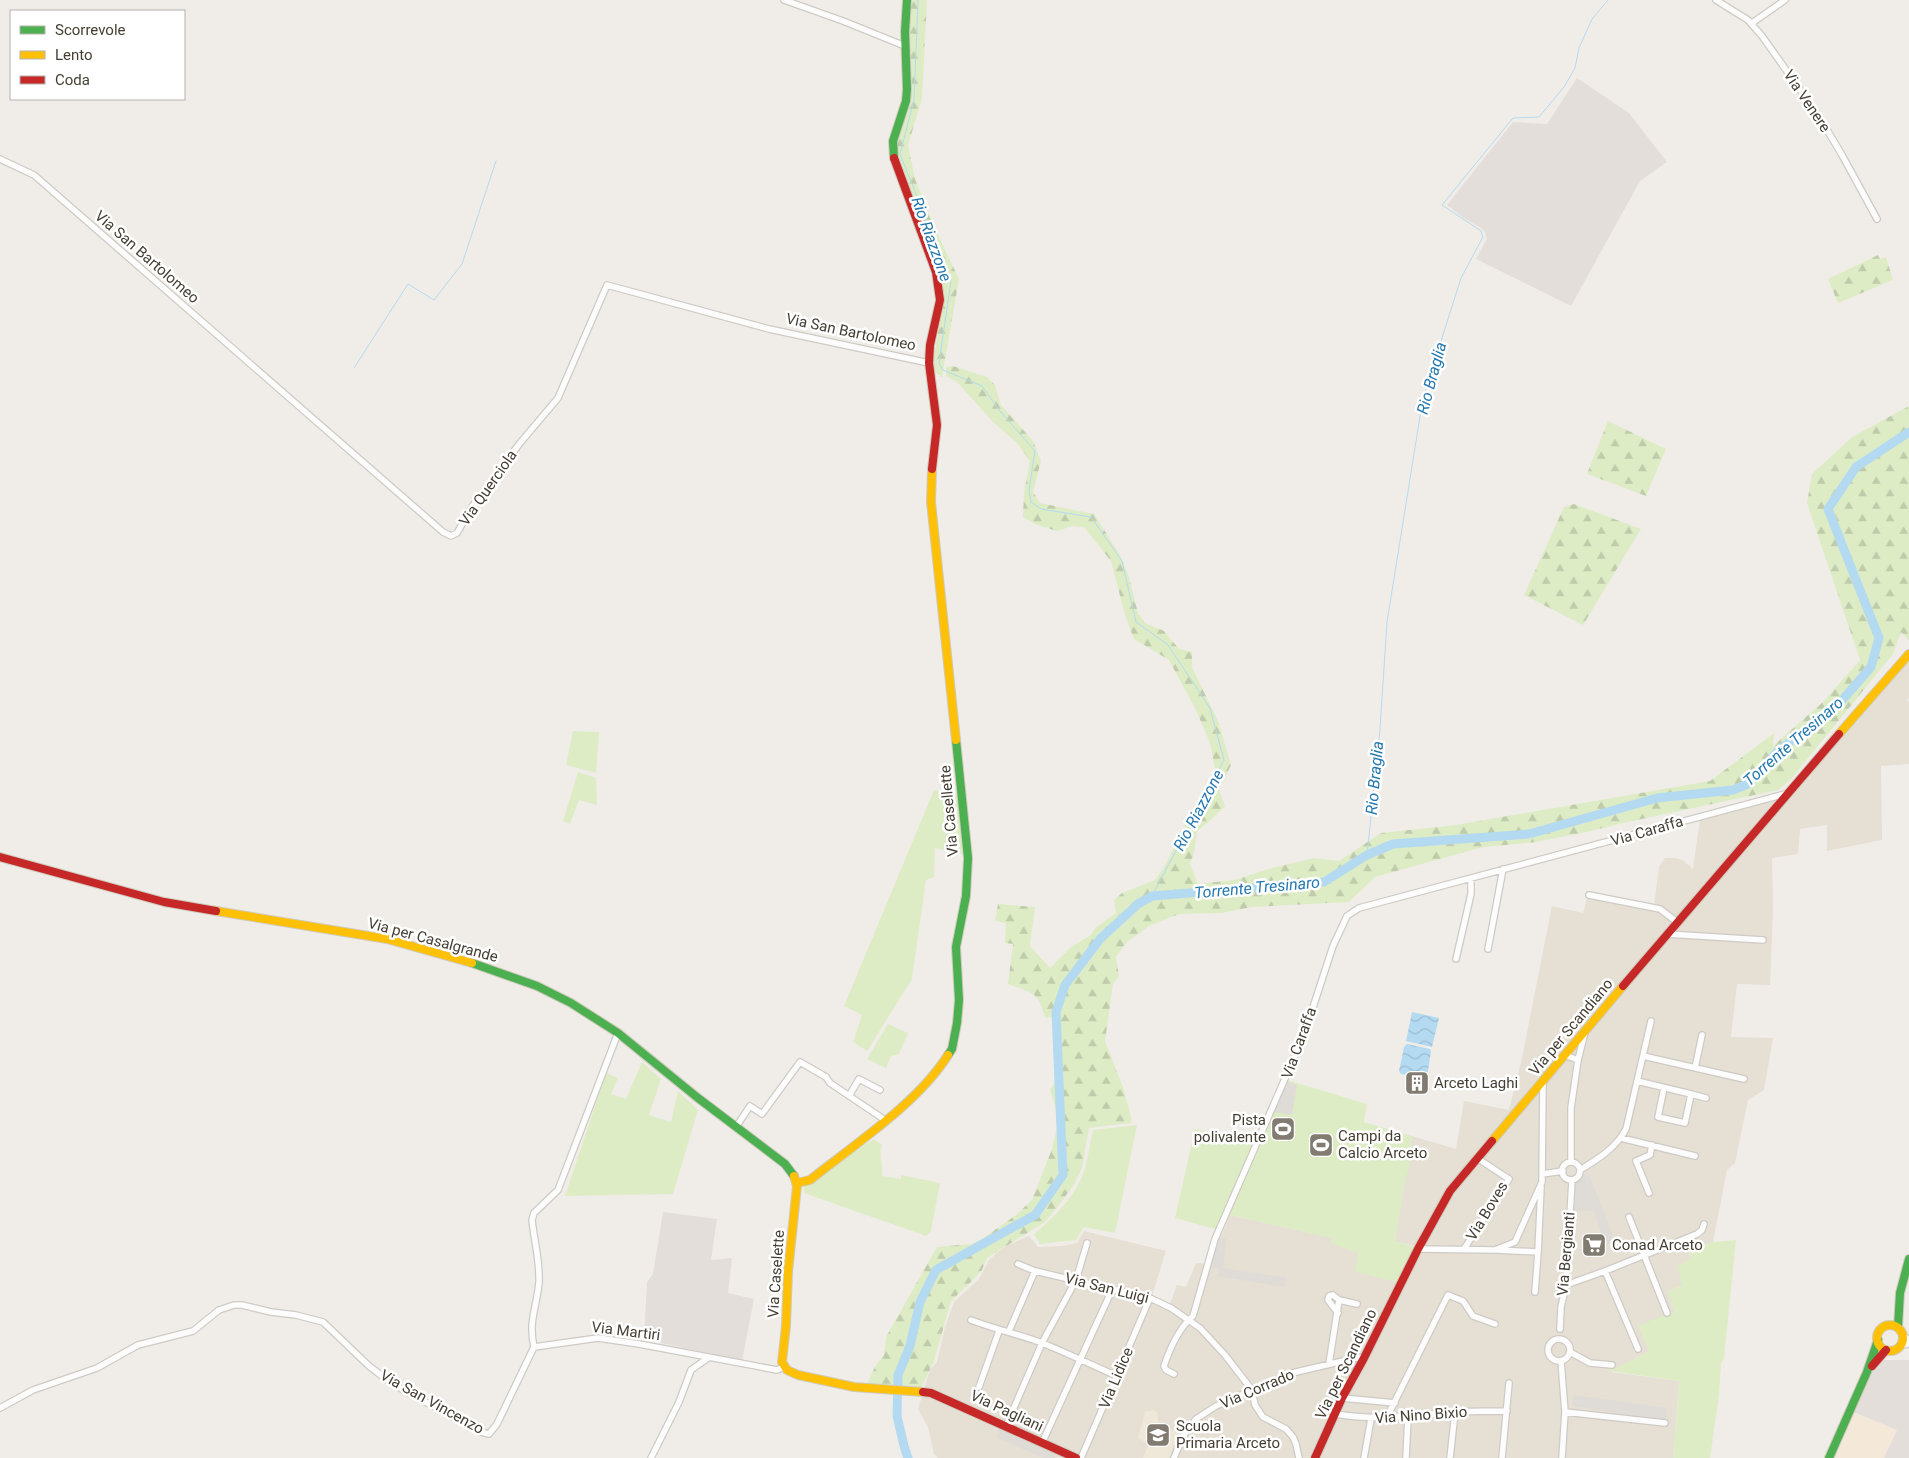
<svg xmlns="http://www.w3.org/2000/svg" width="1909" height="1458" font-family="Roboto,sans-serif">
	<defs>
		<pattern id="forest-firs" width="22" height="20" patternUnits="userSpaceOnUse" patternTransform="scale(1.25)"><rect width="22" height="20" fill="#ddecc5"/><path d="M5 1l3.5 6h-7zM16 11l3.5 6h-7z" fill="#bfcbaa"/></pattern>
		<pattern id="water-waves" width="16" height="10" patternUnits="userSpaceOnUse" patternTransform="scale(1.25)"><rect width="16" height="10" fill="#b4daf1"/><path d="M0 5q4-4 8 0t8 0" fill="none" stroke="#9cbccf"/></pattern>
	</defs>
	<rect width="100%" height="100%" fill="#f0ede8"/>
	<!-- residential -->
	<path fill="#e5dfd4" d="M1909,652V698L1907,700L1909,702V764L1881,766L1882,840L1827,851V825L1800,829L1798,854L1772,858L1773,909L1770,985L1737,984L1731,1037L1773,1038L1764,1090L1748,1100L1735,1163L1727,1170L1713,1242L1689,1250L1690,1259L1683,1285L1668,1291L1674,1311L1649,1351L1611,1372L1679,1381L1673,1458H938L934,1454L928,1427L918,1409L930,1370L937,1362L945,1327L954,1302L979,1279L989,1260L998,1252L1008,1245L1029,1236L1038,1247L1062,1246L1077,1243L1084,1231L1166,1251L1152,1296L1170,1304L1177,1285L1186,1287L1196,1263L1210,1264L1230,1215L1332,1238L1331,1243L1359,1253L1421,1248L1395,1241L1412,1136L1456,1149L1464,1101L1509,1110L1522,1058L1552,906L1583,913L1589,892L1648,907L1654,906L1659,867L1665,858H1676L1684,861L1693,869L1700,819L1777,798L1795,787Z"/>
	<!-- commercial -->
	<path fill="#f4e8d9" d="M1852,1412L1897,1430L1884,1458H1833Z"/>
	<!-- industrial -->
	<path fill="#e3ded9" d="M1577,78L1629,113L1667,162L1640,181L1571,306L1476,259L1487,239L1485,232L1481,228L1465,219L1447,205L1513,122L1547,124Z
		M663,1212L717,1219L711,1260L732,1258L728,1293L754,1299L742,1361L644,1339L647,1282L653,1274Z
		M1879,1360H1909V1458H1884L1897,1430L1851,1411L1869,1371Z"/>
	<!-- education -->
	<path fill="#efe8d9" d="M1153,1410L1157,1412L1159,1425L1178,1432L1169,1458H1143L1149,1444L1138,1438L1145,1412Z"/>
	<!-- green -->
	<path fill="#ddecc5" d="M573,731L599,732L596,773L566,765Z
		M578,772L596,778L597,805L579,800L570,824L563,821Z
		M934,790L958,795L963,854L935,848L934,877L926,880L912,979L867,1051L853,1042L862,1015L844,1006Z
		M888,1024L908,1033L899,1054L891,1056L886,1068L867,1059Z
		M642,1062L661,1079L649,1115L671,1122L678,1091L698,1110L673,1194L565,1196L606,1073L618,1078L611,1094L626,1099Z
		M1287,1080L1367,1104L1364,1122L1412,1136L1409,1153L1412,1154L1404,1187L1395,1241L1421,1249L1404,1284L1355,1272L1358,1253L1331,1243V1238L1230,1215L1222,1231L1175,1218L1195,1129L1256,1144Z
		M1137,1125L1115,1233L1084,1227L1076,1240L1040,1244L1034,1234C1055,1217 1080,1192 1086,1164C1089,1153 1090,1141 1093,1130Z
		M874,1139L882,1145C878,1159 884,1163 882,1176L901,1179V1175L940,1183L931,1231L926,1236L804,1193V1185Z
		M1736,1240L1724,1359L1721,1363L1719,1395L1710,1458H1673L1679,1381L1610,1371L1649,1351L1638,1326L1674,1311L1668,1291L1682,1285L1677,1266L1690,1259L1689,1250L1713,1242Z"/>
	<!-- forest -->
	<path fill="url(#forest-firs)" d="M912,0H927L922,99L908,145L915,179L936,231L959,279L942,377L933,371C934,342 944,315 943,286L898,160C893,135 908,119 911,96C914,64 906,32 912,0Z
		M1878,255L1880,259L1886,257L1893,280L1838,303L1828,279Z
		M953,366L987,377L995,385L1001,405L1033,441L1041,461L1033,492L1040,503L1094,514L1120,555L1129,577L1138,613L1145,623L1164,631L1179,649L1192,652V667L1218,721L1231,765L1219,790L1225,806L1212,819L1197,831L1194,853L1190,864L1198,884L1234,880L1272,868L1314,858L1339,861L1381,833L1456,825L1710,781L1774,733L1773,746L1823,702L1860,660L1807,503L1812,474L1852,437L1909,406V638L1908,640L1901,632L1893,654L1791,779L1778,790L1623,823L1587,832L1536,842L1483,847L1375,877L1349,902L1251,907L1222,913L1179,914L1149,926L1127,942L1116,957L1119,976L1113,984L1105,1041L1123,1087L1132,1120L1130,1123L1089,1128L1082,1168L1073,1186L1059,1205L1045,1222L987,1258L982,1270L976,1277L951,1301L934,1361L921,1388L867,1384L876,1365L884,1355L886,1337L937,1247L971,1244L982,1239L1016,1215L1032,1200L1052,1149L1059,1119L1050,1090L1056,1081L1052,1017L1045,1018C1037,990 1034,994 1008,984L1013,944L1005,943L1006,923L995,921L998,904L1035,907L1030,946L1050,968L1071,947L1091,935L1095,928L1116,913L1114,900L1122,893L1155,880L1163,869L1215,769L1210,743L1196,710L1169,660L1134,639L1125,615L1111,561L1084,527L1073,526L1057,531L1037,525L1023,517L1024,492L1030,461L1017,443L993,422L957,382L946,376V367Z
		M1608,421L1666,449L1646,496L1587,474Z
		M1574,504L1641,529L1583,625L1524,595L1564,507Z"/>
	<!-- parking -->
	<path fill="#dfdcd7" d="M1288,1082L1297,1085L1292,1115L1274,1112Z
		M1589,1174L1615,1241L1606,1245L1593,1210L1575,1212V1183L1582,1176Z
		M1218,1237L1226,1239L1223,1268L1287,1278L1284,1287L1218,1276L1219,1269L1210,1266Z
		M1573,1395L1667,1408L1666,1421L1572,1406Z
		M999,1429L1055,1453V1458H1044L997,1438Z"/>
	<!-- water -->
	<path fill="url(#water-waves)" d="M1412,1012L1439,1018L1432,1047L1406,1041Z
		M1407,1044L1430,1049L1431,1052L1427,1077L1424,1078L1401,1074L1399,1071L1404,1047Z"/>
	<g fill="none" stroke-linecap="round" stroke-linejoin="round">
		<!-- stream -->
		<path stroke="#b4daf1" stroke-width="1" d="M918,0L914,100L900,154L951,281L939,363L943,370L982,386L999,410L1035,451L1029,490L1031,502L1041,509L1091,517L1122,561L1136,622L1168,645L1210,708L1224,760L1152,896
			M354,368L408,284L434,300L462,264L496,161
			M1367,855L1380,729L1387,622L1423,398L1461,278L1483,237L1481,231L1442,205L1513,118L1539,117L1564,87L1575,68L1579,48L1592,19L1608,0"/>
		<!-- river -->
		<path stroke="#b4daf1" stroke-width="9" d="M908,1458L904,1446L897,1416L898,1375L910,1346L920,1302L936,1270L1035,1215L1063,1175L1056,1012L1065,985L1100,939L1138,904L1152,896L1324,882L1367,855L1393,844L1529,834L1657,798L1733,790L1748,784L1778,751L1838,705L1871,667L1879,638L1828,509L1856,467L1909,432"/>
		<defs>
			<path id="street" d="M784,0L843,21L905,46
				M1716,0L1748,20L1762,36L1820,118L1842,155L1877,219
				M1752,23L1785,0
				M0,159L34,175L443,532L451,536L457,533L472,507L520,443L558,398L607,285L769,329L929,363
				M1589,895L1660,909L1677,922
				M1667,934L1763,940
				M1488,949L1503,869
				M1456,959L1471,894V878
				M1565,1055L1578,1060
				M1643,1056L1744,1079
				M1695,1068L1702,1035
				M1637,1081L1691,1094L1685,1123L1658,1117L1664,1088
				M1691,1094L1706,1098
				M849,1096L859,1079L880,1090
				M738,1124L750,1106L762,1114L800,1062L826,1077L830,1083L885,1120
				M1621,1138L1695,1156
				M1571,1162V1108L1578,1060L1585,1032
				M1562 1171a9 9 0 1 1 18 0a9 9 0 1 1-18 0Z
				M1580,1170C1598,1159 1616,1148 1626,1129L1651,1021
				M1542,1174L1563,1171
				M1649,1193L1636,1161L1650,1155L1652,1145
				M1629,1217L1667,1313
				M1418,1249L1495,1250L1515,1242L1542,1182L1543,1081
				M1464,1249L1509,1179L1477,1158
				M1497,1250L1538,1252L1541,1187
				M1018,1264L1035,1271L1150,1298L1171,1308L1200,1328L1225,1355L1252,1390L1255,1405L1263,1417L1286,1429L1293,1437L1296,1444L1299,1458
				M1605,1271L1638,1349
				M1566,1285L1605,1271L1697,1234L1702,1230L1704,1224
				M1535,1292L1538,1252
				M1339,1300L1357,1304
				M971,1320C994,1329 1018,1334 1042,1343C1067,1353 1092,1365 1117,1376
				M1560,1329L1561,1307L1566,1285L1572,1180
				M1009,1331L1035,1271
				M1903,1335L1909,1340
				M1548 1350a11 11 0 1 1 22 0a11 11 0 1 1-22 0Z
				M1901,1345L1909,1344
				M534,1347C528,1321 537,1307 539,1282C540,1261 534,1240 532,1220L534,1213L558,1190L618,1033
				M534,1347L598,1338L639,1344L777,1370L784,1367
				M1570,1352L1590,1363L1612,1365
				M1561,1361L1565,1412L1562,1458
				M1329,1364L1339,1300L1333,1295L1329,1296L1328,1300L1338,1313
				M1174,1374L1166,1370L1164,1366C1170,1348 1178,1329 1193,1316L1215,1239L1304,1035L1333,946L1347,916L1359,908L1789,793
				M979,1387L999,1331
				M1342,1398L1395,1403
				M0,1408L33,1390L97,1368L138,1345L193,1331L219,1310L234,1305H242L271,1312L296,1315L323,1322L369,1366L386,1379L405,1391L481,1432L489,1434L497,1424L534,1347
				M1565,1412L1665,1423
				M1336,1414C1375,1421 1413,1416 1452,1412C1471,1411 1489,1411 1507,1411
				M1386,1419L1448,1295L1463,1301L1473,1316L1495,1324
				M1006,1426L1042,1343L1076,1280L1087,1243
				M1042,1443L1112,1290
				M651,1458L679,1402L691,1370L708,1358
				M1081,1458L1150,1298
				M1174,1458L1182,1438L1196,1419L1216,1406L1292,1373L1356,1358H1364
				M1364,1458L1371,1419
				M1406,1458L1408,1417
				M1450,1458L1455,1412
				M1502,1458L1509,1383"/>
			<path id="fast" d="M894,158L893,141L906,101L907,89L905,32L907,0
				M472,963L537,986L571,1003L618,1033L698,1098L785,1164L794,1176
				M948,1055L952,1049L957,1023L959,1000L956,947L966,896L968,858L956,740
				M1898,1327L1900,1293L1909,1259
				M1829,1458L1867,1372L1878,1340"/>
			<path id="slow" d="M932,469L931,502L956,740
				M1839,734L1909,654
				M216,911L387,939L472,963
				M1492,1141L1623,986
				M794,1176L797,1186L788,1272L786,1326L782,1362L787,1370L798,1375L854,1387L923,1392
				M797,1183L810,1180C855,1144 918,1103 948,1055
				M1877 1338a13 13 0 1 1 26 0a13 13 0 1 1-26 0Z"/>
			<path id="jam" d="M894,158L936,272L940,300L930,345L929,363L937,425L932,469
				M0,857L164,902L216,911
				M1623,986L1839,734
				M1872,1366L1886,1350
				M923,1392L931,1393L1076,1458
				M1315,1458L1342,1398L1364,1358L1418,1249L1450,1191L1492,1141"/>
		</defs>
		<!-- street casing -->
		<use href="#street" stroke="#cecbc5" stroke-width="8"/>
		<!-- fast casing -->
		<use href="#fast" stroke="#cfcabe" stroke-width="10"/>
		<!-- slow casing -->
		<use href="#slow" stroke="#cfcabe" stroke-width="10"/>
		<!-- jam casing -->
		<use href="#jam" stroke="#cfcabe" stroke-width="10"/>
		<!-- street -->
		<use href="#street" stroke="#fdfcfc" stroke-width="5.5"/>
		<!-- fast -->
		<use href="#fast" stroke="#4caf50" stroke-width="8"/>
		<!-- slow -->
		<use href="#slow" stroke="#ffc107" stroke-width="8"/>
		<!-- jam -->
		<use href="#jam" stroke="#c62828" stroke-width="8"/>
	</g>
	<!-- icons -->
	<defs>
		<symbol id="building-square" viewBox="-11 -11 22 22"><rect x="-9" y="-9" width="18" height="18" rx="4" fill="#817b72" stroke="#fff"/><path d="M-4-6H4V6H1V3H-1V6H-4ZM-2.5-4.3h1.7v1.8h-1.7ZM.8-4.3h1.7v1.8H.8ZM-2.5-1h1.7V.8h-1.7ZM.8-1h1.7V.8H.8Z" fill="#fff"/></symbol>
		<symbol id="stadium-square" viewBox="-11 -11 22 22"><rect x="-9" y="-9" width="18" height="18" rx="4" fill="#817b72" stroke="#fff"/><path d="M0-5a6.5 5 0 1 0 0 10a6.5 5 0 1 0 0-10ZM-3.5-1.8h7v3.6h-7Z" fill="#fff"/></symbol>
		<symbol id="supermarket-square" viewBox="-11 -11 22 22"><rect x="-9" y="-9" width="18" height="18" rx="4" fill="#817b72" stroke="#fff"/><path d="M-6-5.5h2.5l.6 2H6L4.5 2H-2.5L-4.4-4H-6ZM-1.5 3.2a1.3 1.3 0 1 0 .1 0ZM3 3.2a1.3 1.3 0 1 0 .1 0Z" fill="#fff"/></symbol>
		<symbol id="school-square" viewBox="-11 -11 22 22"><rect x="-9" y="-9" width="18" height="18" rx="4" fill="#817b72" stroke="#fff"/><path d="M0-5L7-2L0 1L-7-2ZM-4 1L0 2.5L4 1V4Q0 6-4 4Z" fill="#fff"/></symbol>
	</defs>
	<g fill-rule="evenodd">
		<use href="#building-square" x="1403" y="1069" width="28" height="28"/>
		<use href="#stadium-square" x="1269" y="1115" width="28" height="28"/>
		<use href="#stadium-square" x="1307" y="1131" width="28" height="28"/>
		<use href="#supermarket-square" x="1580" y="1231" width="28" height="28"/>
		<use href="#school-square" x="1144" y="1421" width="28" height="28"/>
	</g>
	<g text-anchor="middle" stroke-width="5" stroke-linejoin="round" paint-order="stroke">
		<!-- street labels -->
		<g font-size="15" fill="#453e33" stroke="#fff">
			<text transform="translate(1807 101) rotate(56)" y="5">Via Venere</text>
			<text transform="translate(147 257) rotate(41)" y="5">Via San Bartolomeo</text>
			<text transform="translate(851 332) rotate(12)" y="5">Via San Bartolomeo</text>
			<text transform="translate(488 488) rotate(-55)" y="5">Via Querciola</text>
			<text transform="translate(949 811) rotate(-95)" y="5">Via Casellette</text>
			<text transform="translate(1647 831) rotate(-16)" y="5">Via Caraffa</text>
			<text transform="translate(433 940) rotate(15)" y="5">Via per Casalgrande</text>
			<text transform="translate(1571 1027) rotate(-50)" y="5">Via per Scandiano</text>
			<text transform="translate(1299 1043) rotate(-70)" y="5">Via Caraffa</text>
			<text transform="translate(1487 1211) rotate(-59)" y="5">Via Boves</text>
			<text transform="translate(1566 1254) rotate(-85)" y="5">Via Bergianti</text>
			<text transform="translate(776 1274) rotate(-86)" y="5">Via Caselette</text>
			<text transform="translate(1107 1288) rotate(14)" y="5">Via San Luigi</text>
			<text transform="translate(626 1331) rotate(7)" y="5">Via Martiri</text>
			<text transform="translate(1346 1364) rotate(-64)" y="5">Via per Scandiano</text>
			<text transform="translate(1116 1378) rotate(-67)" y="5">Via Lidice</text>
			<text transform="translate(1257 1389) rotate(-23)" y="5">Via Corrado</text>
			<text transform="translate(432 1402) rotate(29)" y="5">Via San Vincenzo</text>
			<text transform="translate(1007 1411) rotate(25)" y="5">Via Pagliani</text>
			<text transform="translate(1421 1415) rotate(-4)" y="5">Via Nino Bixio</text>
		</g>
		<!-- poi labels -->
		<g font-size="15" fill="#453e33" stroke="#fff" text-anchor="start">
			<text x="1434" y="1088">Arceto Laghi</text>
			<text x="1266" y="1125" text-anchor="end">Pista<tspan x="1266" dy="17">polivalente</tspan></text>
			<text x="1338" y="1141">Campi da<tspan x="1338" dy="17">Calcio Arceto</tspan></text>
			<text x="1612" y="1250">Conad Arceto</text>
			<text x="1176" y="1431">Scuola<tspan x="1176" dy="17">Primaria Arceto</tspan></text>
		</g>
		<!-- water labels -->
		<g font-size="16" font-style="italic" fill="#2478b0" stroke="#fff">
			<text transform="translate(932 239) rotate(70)" y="6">Rio Riazzone</text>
			<text transform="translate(1431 378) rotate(-75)" y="6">Rio Braglia</text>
			<text transform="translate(1793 741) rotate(-41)" y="6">Torrente Tresinaro</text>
			<text transform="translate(1374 778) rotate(-85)" y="6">Rio Braglia</text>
			<text transform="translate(1198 810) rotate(-62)" y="6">Rio Riazzone</text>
			<text transform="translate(1257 887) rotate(-5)" y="6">Torrente Tresinaro</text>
		</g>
	</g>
	<!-- legend -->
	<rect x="10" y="10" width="175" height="90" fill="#ffffff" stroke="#b5b2ad"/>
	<rect x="20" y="26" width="25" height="8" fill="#4caf50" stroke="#b5b2ad"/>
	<text x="55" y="35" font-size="15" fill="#453e33">Scorrevole</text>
	<rect x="20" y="51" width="25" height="8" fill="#ffc107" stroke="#b5b2ad"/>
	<text x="55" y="60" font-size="15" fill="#453e33">Lento</text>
	<rect x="20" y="76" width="25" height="8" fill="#c62828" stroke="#b5b2ad"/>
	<text x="55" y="85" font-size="15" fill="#453e33">Coda</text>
</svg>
